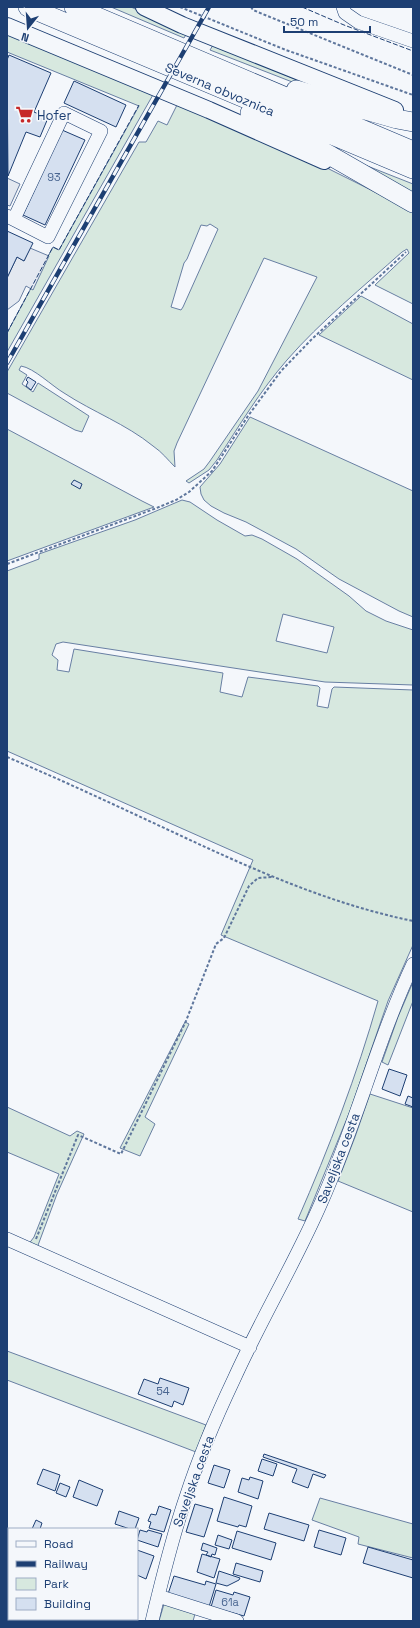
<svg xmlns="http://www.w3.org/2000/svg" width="420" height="1628" font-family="'Space Grotesk',sans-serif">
	<rect width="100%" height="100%" fill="#f4f7fb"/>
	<!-- green -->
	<path fill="#d7e8df" stroke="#687fa3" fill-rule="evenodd" d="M111,7H131L187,33L184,38Z
		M7,32L154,93L7,352V333L53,247L59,250L139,106L7,52Z
		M213,45L302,82L300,85L210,50Z
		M178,103L321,165L413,211V304L375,285L409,253L407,249L402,252C364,286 320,322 287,360C260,391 239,426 217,460L209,470L189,483L186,481L204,469L210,461L258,391L317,277L264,258L177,443L174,451L175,467C168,460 162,452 153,446C126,424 93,412 64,393C52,386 34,368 21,366L19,370L27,375L22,384L33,392L38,383L89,416L82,432L75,430L7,393V372L139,142H146L158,121L167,125ZM210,224L218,229L183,307L181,310L171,307L184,263L187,259L201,225L207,226Z
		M337,154L413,184V195Z
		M361,296L413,324V380L319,335Z
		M250,417L413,491V617L399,611L339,579L296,549L246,522L224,513L211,506L204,500L201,494L200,487L220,464Z
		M7,429L142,501L154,507L7,561Z
		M182,500L190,502L217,520L245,536L252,535L262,539L297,559L349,596L366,611L386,621L413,630V685L325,682L63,642L56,644L52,655L58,660L57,670L69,672L74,649L223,673L220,692L242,697L248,677L318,686L320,688L317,706L328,708L332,689L334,687L413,690V945L388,1001L350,1111L305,1221L298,1219C329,1148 357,1075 378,1001L221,935L253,860L7,751V571L39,559V554L135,520ZM283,614L334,627L327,653L276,641Z
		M413,982V1001L388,1065L382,1062L398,1017Z
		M185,1022L189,1024L145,1117L155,1124L140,1156L120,1148Z
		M370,1094L413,1108V1212L338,1181L355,1137Z
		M7,1107L70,1136L77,1131L84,1134L57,1194L37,1248L28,1245L34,1237L59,1174L7,1152Z
		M7,1351L206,1425L196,1452L7,1380Z
		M320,1498L413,1524V1558L358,1544L359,1537L312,1520Z
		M164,1604L195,1614L193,1621H159Z"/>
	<!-- parking -->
	<path fill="#e3e8f0" stroke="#687fa3" d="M7,178L20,184L10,206L7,205Z
		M30,248L49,256L33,290L26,286L19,301L7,310V278L17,257L24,261Z"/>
	<!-- building -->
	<path fill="#d5e0f0" stroke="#1d3f73" d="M9,55L51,73L34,112L48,118L40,137L26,132L8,176L7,60Z
		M74,81L126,105L116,127L64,103Z
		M62,130L85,140L45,225L23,215Z
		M7,231L33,243L24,261L17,257L7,278Z
		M28,377L36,382L31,390L26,386L28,382L26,380Z
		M74,480L82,484L80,489L71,484Z
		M389,1069L407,1075L400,1096L382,1089Z
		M408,1096L413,1098V1107L405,1104Z
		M160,1378L189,1388L183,1405L174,1401L172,1407L138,1394L144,1379L158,1384Z
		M264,1454L326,1475L324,1478L313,1474L308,1488L292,1482L297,1469L263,1457Z
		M262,1459L277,1464L273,1476L258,1471Z
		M214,1465L230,1470L224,1488L208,1483Z
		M43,1469L60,1475L55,1491L37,1484Z
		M250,1477L263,1481L258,1499L238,1492L242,1478L249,1480Z
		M79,1480L103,1490L97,1506L73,1497Z
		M60,1483L70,1487L66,1497L56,1493Z
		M224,1497L252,1506L246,1527L239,1525L238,1527L217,1521Z
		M195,1504L213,1509L204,1537L186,1532Z
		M159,1506L171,1510L164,1532L149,1528L151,1522L148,1521L151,1514L156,1515Z
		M119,1511L139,1518L135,1529H130L115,1524Z
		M269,1513L309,1525L304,1541L264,1529Z
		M36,1520L42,1523L40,1529H32Z
		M140,1530L147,1532L148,1530L162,1534L158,1547L137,1540Z
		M319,1530L346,1538L341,1555L314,1547Z
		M237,1531L276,1543L271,1560L232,1548Z
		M218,1535L232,1540L229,1549L215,1545Z
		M203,1543L217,1548L215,1555L212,1554L211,1557L206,1555L208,1552L201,1550Z
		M368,1547L413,1560V1578L363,1563Z
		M137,1550L154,1556L146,1579L137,1575Z
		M202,1554L220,1559L214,1578L197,1572Z
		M236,1563L263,1571L260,1582L233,1574Z
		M219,1571L240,1578L239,1580L227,1586L216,1583Z
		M174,1576L205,1585L206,1581L216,1584L208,1610L168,1594Z
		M216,1590L233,1595L234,1592L250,1597L244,1616L211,1607Z
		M25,1619H52L51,1621H27Z"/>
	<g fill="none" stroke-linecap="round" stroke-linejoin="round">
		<defs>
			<path id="minor" d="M343,7L345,13L358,22L413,41
				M7,216L48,237L101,131L64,113L14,219
				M7,1239L250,1347
				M158,1596L237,1621
				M152,1621C162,1579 172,1538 186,1497C199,1457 216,1417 234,1379C261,1319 295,1263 321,1203C356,1125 377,1041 413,964"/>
			<path id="major" d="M144,7L182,25L395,110
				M7,26L209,110L324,161"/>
			<path id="highway" d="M28,7L413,169
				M74,7L413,151
				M296,90L397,119L413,122
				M250,113L331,156L413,203"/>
		</defs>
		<!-- minor casing -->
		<use href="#minor" stroke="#1d3f73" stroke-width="14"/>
		<!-- major casing -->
		<use href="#major" stroke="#1d3f73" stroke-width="18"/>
		<!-- highway casing -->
		<use href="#highway" stroke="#1d3f73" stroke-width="20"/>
		<!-- path -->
		<path stroke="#5e769c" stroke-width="2" stroke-dasharray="3 2" stroke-linecap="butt" d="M180,7L286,50L413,95
			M251,7L253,10L265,15L413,75
			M7,564L154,509L176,500L189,492L212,471L248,416L281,371L312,339L406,252
			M7,757C64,781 119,807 175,833C252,869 330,904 413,921
			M36,1239L78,1135L121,1154L186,1021L216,944L224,938L249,886L258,878L272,877"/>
		<!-- minor -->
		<use href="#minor" stroke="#f4f7fb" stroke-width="13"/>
		<!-- major -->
		<use href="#major" stroke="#f4f7fb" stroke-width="16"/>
		<!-- highway -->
		<use href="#highway" stroke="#f4f7fb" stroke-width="19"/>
		<defs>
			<path id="rail" d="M7,363L209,7"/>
		</defs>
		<!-- rail casing -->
		<use href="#rail" stroke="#1d3f73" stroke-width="4.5"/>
		<!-- rail -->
		<use href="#rail" stroke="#f4f7fb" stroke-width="3" stroke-dasharray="9" stroke-linecap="butt"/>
		<!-- fence -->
		<path stroke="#1d3f73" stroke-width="1" stroke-dasharray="5 2" stroke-linecap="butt" d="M302,7L344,25L413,51
			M7,333L53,247L59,250L139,105"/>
	</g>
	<!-- icons -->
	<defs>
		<symbol id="supermarket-bare" viewBox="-9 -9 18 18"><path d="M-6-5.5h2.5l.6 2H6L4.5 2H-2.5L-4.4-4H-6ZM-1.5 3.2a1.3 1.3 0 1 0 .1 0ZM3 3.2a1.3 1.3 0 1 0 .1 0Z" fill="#c62828" stroke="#f4f7fb" stroke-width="2.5" paint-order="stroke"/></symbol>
	</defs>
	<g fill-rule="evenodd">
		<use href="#supermarket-bare" x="12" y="102" width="25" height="25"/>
	</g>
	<g text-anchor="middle" stroke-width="3" stroke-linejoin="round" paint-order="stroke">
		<!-- number labels -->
		<g font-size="11" fill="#4b6792">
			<text x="54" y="181">93</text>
			<text x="163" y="1395">54</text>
			<text x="230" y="1606">61a</text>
		</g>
		<!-- street labels -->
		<g font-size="13" fill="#1d3f73" stroke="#f4f7fb">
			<text transform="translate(220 89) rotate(23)" y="5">Severna obvoznica</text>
			<text transform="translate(338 1158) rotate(-69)" y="5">Saveljska cesta</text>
			<text transform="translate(193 1481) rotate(-70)" y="5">Saveljska cesta</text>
		</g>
		<!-- poi labels -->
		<g font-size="13" fill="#1d3f73" stroke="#f4f7fb" text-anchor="start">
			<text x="37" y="120">Hofer</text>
		</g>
	</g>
	<!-- border -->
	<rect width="420" height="1628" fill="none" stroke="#1d3f73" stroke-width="16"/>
	<!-- legend -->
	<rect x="8" y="1528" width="130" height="92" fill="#f4f7fb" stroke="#9eadc5"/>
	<rect x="16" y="1541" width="20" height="6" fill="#f4f7fb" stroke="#9eadc5"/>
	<text x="44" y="1548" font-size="12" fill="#1d3f73">Road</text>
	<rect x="16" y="1561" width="20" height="6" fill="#1d3f73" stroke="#9eadc5"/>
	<text x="44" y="1568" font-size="12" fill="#1d3f73">Railway</text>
	<rect x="16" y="1578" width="20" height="12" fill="#d7e8df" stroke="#9eadc5"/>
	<text x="44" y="1588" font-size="12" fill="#1d3f73">Park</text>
	<rect x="16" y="1598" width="20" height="12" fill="#d5e0f0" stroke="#9eadc5"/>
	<text x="44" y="1608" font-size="12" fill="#1d3f73">Building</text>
	<!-- north arrow -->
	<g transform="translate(28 28) rotate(197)" stroke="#f4f7fb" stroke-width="3" paint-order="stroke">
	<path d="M0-3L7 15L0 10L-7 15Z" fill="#1d3f73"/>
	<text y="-6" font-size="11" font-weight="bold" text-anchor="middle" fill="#1d3f73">N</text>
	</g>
	<!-- scale -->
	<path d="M284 26v6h86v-6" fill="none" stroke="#1d3f73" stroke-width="2"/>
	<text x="290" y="26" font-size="12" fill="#1d3f73" stroke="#f4f7fb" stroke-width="3" paint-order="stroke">50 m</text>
</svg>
